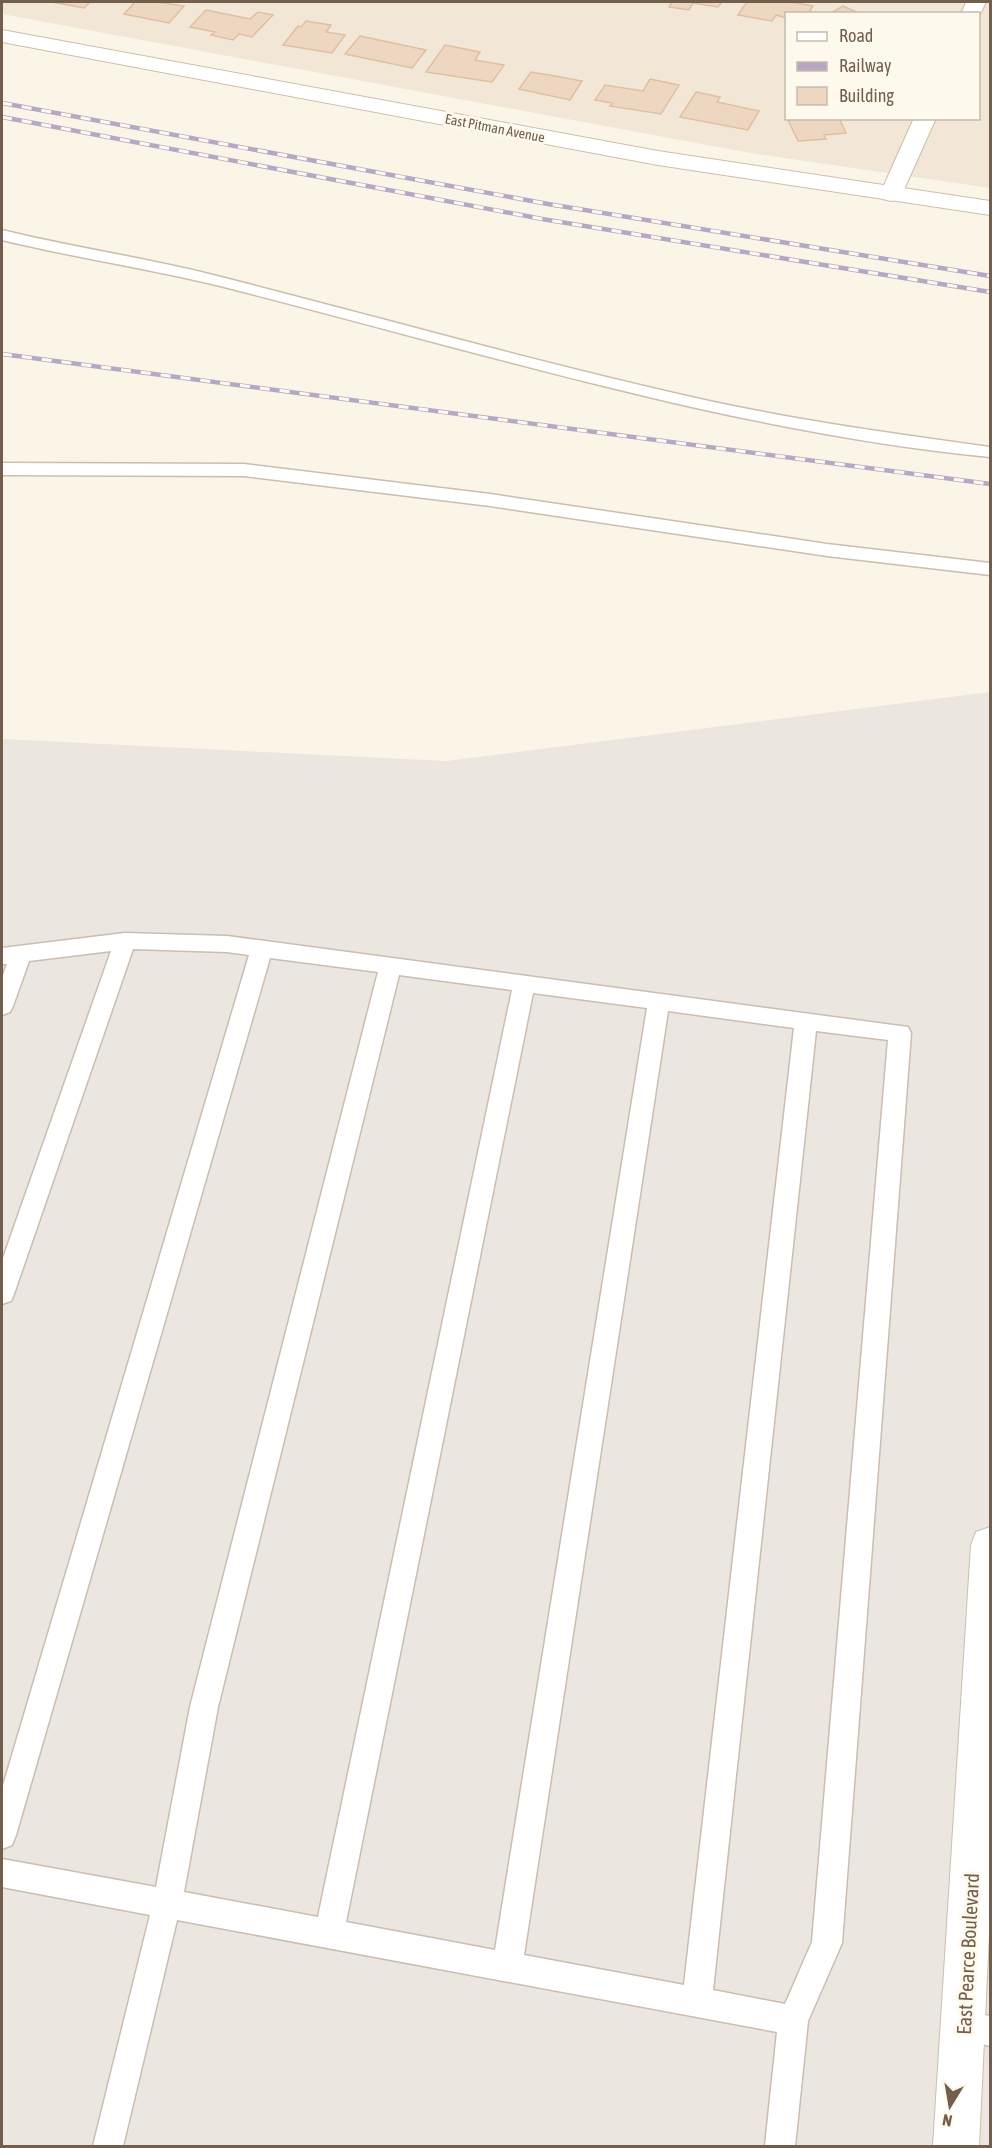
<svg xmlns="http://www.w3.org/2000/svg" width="992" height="2148" font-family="'Asap Condensed',sans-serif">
	<rect width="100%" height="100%" fill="#fbf5e7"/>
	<!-- residential -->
	<path fill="#f2e7d6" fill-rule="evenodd" d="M2,2H990V188L750,153L2,14ZM786,14H978V118H786Z"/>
	<!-- industrial -->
	<path fill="#ebe6e0" d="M990,692V2146H2V739L446,761Z"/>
	<!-- building -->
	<path fill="#eed7c0" stroke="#dfbfa2" stroke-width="1.5" d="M51,2H90L84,8Z
		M135,2H157L184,6L169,23L124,14Z
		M672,2H722L718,7L693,3L689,10L669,7Z
		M747,2H791L813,6L808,14H786V18L776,15L772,21L738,15Z
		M843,6L861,14H829Z
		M206,10L250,19L258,12L273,15L252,37L239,34L233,40L211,35L215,32L190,27Z
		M306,21L331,25L326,32L345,35L332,53L283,45L298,26L301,27Z
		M360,36L426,50L412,68L345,54Z
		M445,45L480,52L475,60L504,65L492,82L426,72Z
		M531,72L555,76L582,81L570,100L519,89Z
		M650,79L679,85L661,114L610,106L612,103L595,100L605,85L643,91Z
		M696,92L720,97L717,102L759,111L748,130L680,117Z
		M787,118H839L846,133L824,135L826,139L798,141Z"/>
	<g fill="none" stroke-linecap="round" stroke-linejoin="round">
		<defs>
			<path id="lane" d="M2,230C74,248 149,258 221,277C383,318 545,365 709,401C802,421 896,434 990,447V457C726,431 472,349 216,285C145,268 72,257 2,240Z
				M2,463L244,464L490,494L827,544L990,563V575L827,556L490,506L244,476L2,475Z
				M125,933L227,936L908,1027L911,1033L842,1943L808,2021L795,2146H765L777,2032L177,1920L123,2146H93L150,1915L2,1887V1859L156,1887L190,1707L378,972L270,958L16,1835L12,1845L2,1849V1789L249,955L227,952L133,949L14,1294L11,1301L2,1304V1261L111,951L29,961L13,1006L10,1012L2,1015V978L7,964H2V948ZM399,975L512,990L318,1917L184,1892L218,1707ZM533,993L647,1008L495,1950L346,1922ZM668,1011L794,1028L684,1985L524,1955ZM816,1031L888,1040L812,1942L785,2004L713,1990Z
				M964,2011L990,2016V2046L953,2037L949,2026L953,2015Z"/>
			<path id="street" d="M966,2H986L978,18V14H961Z
				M914,118H936L902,194L899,199L891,201L883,199L880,194Z"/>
			<path id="secondary" d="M2,30L658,151L990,201V215L658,165L2,42Z
				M990,1527V1914L979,2146H933L971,1545L976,1532Z"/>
		</defs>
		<!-- lane casing -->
		<use href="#lane" stroke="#ccbdae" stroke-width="3"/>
		<!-- street casing -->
		<use href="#street" stroke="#ccbdae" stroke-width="2"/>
		<!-- secondary casing -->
		<use href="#secondary" stroke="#cebeab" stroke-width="2"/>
		<!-- lane -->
		<use href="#lane" fill="#fff" fill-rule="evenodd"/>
		<!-- street -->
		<use href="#street" fill="#fff" fill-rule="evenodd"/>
		<!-- secondary -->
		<use href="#secondary" fill="#fff" fill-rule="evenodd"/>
		<defs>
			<path id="rail" d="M2,103L548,204L990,276
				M2,117L542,219L990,292
				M2,354L990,484"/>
		</defs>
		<!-- rail casing -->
		<use href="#rail" stroke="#b9a6c4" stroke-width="4.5"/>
		<!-- rail -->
		<use href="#rail" stroke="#fef9ed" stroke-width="3" stroke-dasharray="10" stroke-linecap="butt"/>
	</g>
	<g text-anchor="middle" stroke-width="6" stroke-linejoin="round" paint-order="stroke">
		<!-- far-street labels -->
		<g font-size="14" fill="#725e4d" stroke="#fef9ed">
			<text transform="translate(495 128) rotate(11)" y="5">East Pitman Avenue</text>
		</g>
		<!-- near-street labels -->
		<g font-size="20" fill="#725e4d" stroke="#fef9ed">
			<text transform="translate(968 1954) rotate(-87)" y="7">East Pearce Boulevard</text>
		</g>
	</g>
	<!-- border -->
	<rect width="992" height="2148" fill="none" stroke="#725e4d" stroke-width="6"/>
	<!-- legend -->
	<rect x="785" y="12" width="195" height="108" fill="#fef9ed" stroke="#c6bbad" stroke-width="1.5"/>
	<rect x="797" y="32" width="30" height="9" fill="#ffffff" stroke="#c6bbad" stroke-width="1.5"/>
	<text x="839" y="42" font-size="18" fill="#725e4d">Road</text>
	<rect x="797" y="62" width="30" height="9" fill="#b9a6c4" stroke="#c6bbad" stroke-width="1.5"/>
	<text x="839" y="72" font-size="18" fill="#725e4d">Railway</text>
	<rect x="797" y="87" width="30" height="18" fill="#eed7c0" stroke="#c6bbad" stroke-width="1.5"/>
	<text x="839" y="102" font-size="18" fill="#725e4d">Building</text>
	<!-- north arrow -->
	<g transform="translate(950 2106) rotate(191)" stroke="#fef9ed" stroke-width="4.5" paint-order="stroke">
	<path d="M0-4.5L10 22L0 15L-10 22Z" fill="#725e4d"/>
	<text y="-9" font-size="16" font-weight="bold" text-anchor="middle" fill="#725e4d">N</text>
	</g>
</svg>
